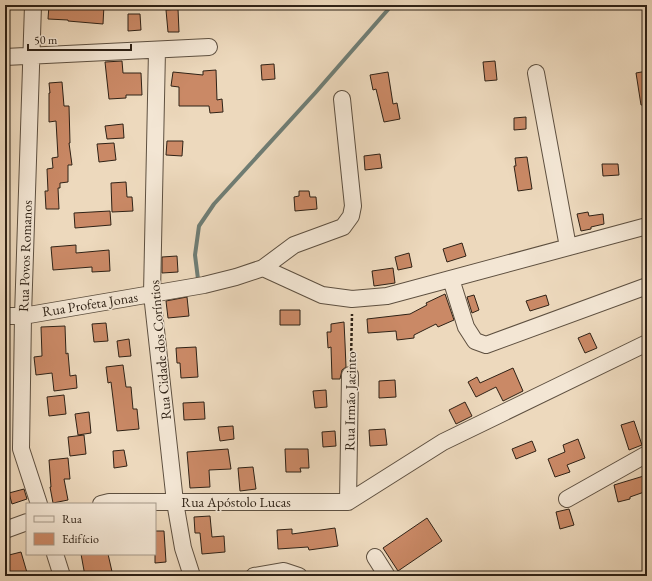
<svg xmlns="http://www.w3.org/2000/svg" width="652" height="581" font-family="'EB Garamond',serif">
	<rect width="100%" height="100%" fill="#edd9bd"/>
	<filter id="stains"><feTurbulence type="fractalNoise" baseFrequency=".005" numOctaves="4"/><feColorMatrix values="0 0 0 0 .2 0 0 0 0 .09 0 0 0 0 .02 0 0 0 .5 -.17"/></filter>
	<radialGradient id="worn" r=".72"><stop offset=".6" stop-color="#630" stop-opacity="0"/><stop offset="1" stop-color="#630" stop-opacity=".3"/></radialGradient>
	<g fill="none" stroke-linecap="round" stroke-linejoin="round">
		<!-- stream -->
		<path stroke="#6f7d74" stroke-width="4" d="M198,279L195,255L199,226L214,204L316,92L392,5"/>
	</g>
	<!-- building -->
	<path fill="#ca8966" stroke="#2f2216" d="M49,5H104L103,24L68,21V20L48,19Z
		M178,9L179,32H168L166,10Z
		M128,14H140L141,30L128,31Z
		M122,61L123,73H141L142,95H126V98L109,99L105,62Z
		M495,61L497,80L485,81L483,62Z
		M274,64L275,79L262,80L261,65Z
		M216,70L217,100L222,99L223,112L210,113L209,106H179V87L171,86L173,72L203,75V71Z
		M647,71V105H641L636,73Z
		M388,72L393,104L397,103L400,119L384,122L376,89L373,90L370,75Z
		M62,82L64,106H69L70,143H69L72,165H68V182L60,183V188H58L59,209H46L45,191H48L47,169L53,168L52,158L58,157L56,121L49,122V93H50L49,83Z
		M526,117V129L514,130V118Z
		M123,124L124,138L107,139L105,126Z
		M167,141H183L182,156L166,155Z
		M114,143L116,160L99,162L97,144Z
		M380,154L382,168L365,170L364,156Z
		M527,157L532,189L518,191L514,166H516L515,158Z
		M602,164H618L619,175L603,176Z
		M126,182L127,197H132L133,211L112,212L111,183Z
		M299,191H309L310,197H316L317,209L295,211L294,197L299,196Z
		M110,211L111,225L75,228L74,213Z
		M588,212L589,216L603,214L604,224L591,227V229L581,231L577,214Z
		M462,243L466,256L447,262L443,249Z
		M76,245V253L109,250L110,271L92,272V267L53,270L51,247Z
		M409,253L412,267L398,270L395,257Z
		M177,256L178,272L162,273V257Z
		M393,268L395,283L374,286L372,271Z
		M445,294L454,320L438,327L436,324L414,335V338L397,340L396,331L368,333L367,319L410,314L427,305L426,303Z
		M474,295L479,310L472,313L467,297Z
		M546,295L549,305L530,311L526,301Z
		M187,297L189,316L168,318L166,301Z
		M280,310H300V325H280Z
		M344,322L345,343L346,367L342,370L340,379H332L331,347L328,348L327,332H331V324Z
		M106,323L108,341L94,342L92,324Z
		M65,326L66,354L68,353L70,376L76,375L77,388L54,391L52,373L36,375L34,357L42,356L41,327Z
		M590,333L597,348L585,353L578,338Z
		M129,339L131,356L119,357L117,341Z
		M196,347L198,377L181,378L180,363H177L176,348Z
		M123,365L126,387H131L133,409H137L139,429L117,431L111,382L108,383L106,367Z
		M513,368L523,391L503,401L496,387L476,397L468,382L477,377L480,383Z
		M395,380L396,397L379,398V381Z
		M326,390L327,407L315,408L313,391Z
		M64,395L66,414L49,416L47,397Z
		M204,402L205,419L184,420L183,403Z
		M465,402L472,416L456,424L449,410Z
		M89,412L91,433L78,435L75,414Z
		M634,421L642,445L629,450L621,425Z
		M233,426L234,439L220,441L218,427Z
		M385,429L387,445L370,446L369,430Z
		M335,431L336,446L323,447L322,432Z
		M84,435L86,454L70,456L68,437Z
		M578,439L585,458L567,465L570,472L555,477L548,459L565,452L563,445Z
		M532,441L536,451L516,459L512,449Z
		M228,449L231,469L209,470L210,487L190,488L187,452Z
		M285,449H308L309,468H300L301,472H286Z
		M124,450L127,466L114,468L113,451Z
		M68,458L70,479H64L68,500L53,503L50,487H51L49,460Z
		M253,467L256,489L240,491L238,468Z
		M647,475V491L630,497V499L618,502L614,485Z
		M24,489L27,499L12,504L9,493Z
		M569,509L574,525L560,529L556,512Z
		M210,516L212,537L224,536L225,552L202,554L200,533H195L194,517Z
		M427,518L442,541L398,571L383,548Z
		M335,528L338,546L309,550L308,547L278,549L277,530L292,529V534Z
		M155,531H164L166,562L155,563Z
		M21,552L28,576H10L5,556Z
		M81,554H108L113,576H85Z"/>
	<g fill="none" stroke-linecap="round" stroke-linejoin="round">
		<defs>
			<path id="minor" d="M33,5L23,316L21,449L39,504
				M157,50L152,294L175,502L183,548L192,576
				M5,57L209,47
				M536,73L568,247
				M263,268L322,295L352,299L387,296L647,226
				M451,279L466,327L475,341L486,345L647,286
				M5,316H23L204,285L236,277L263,268L294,245L343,227L351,216L353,206L342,99
				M567,499L647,454
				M348,502L443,442L647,343
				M348,502L350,375
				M101,504L109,502H348
				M5,530L27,522
				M55,554L62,576
				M375,557L387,576
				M254,576L284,571L299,576"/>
		</defs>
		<!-- minor casing -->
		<use href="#minor" stroke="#5e5040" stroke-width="18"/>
		<!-- path -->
		<path stroke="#2f2216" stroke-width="2.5" stroke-dasharray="3 2" stroke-linecap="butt" d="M351,361L352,314"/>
		<!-- minor -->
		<use href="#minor" stroke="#f3e6d4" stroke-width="16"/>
	</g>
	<g text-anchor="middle" stroke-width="3" stroke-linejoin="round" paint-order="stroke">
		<!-- street labels -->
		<g font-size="14" fill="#2f2216" stroke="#f3e6d4">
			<text transform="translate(25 256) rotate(-88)" y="5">Rua Povos Romanos</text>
			<text transform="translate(90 304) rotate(-9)" y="5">Rua Profeta Jonas</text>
			<text transform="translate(160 350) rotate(-95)" y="5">Rua Cidade dos Coríntios</text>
			<text transform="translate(350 401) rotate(-89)" y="5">Rua Irmão Jacinto</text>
			<text x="236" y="507">Rua Apóstolo Lucas</text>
		</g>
	</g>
	<!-- margin -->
	<rect width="652" height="581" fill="none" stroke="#edd9bd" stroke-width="20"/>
	<rect x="6" y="6" width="640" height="569" fill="none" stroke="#2f2216" stroke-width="2"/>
	<rect x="10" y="10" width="632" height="561" fill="none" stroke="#2f2216"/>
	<!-- legend -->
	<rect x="26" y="503" width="130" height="52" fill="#f3e6d4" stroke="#a59888"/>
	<rect x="34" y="516" width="20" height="6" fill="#f3e6d4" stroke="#a59888"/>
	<text x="62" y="523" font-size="12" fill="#2f2216">Rua</text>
	<rect x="34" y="533" width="20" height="12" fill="#ca8966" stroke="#a59888"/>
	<text x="62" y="543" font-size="12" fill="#2f2216">Edifício</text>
	<!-- scale -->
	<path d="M28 44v6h103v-6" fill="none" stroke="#2f2216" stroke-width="2"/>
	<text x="34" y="44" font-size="12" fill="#2f2216" stroke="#f3e6d4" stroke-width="3" paint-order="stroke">50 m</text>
	<rect width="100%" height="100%" filter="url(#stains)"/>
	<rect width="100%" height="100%" fill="url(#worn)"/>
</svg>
